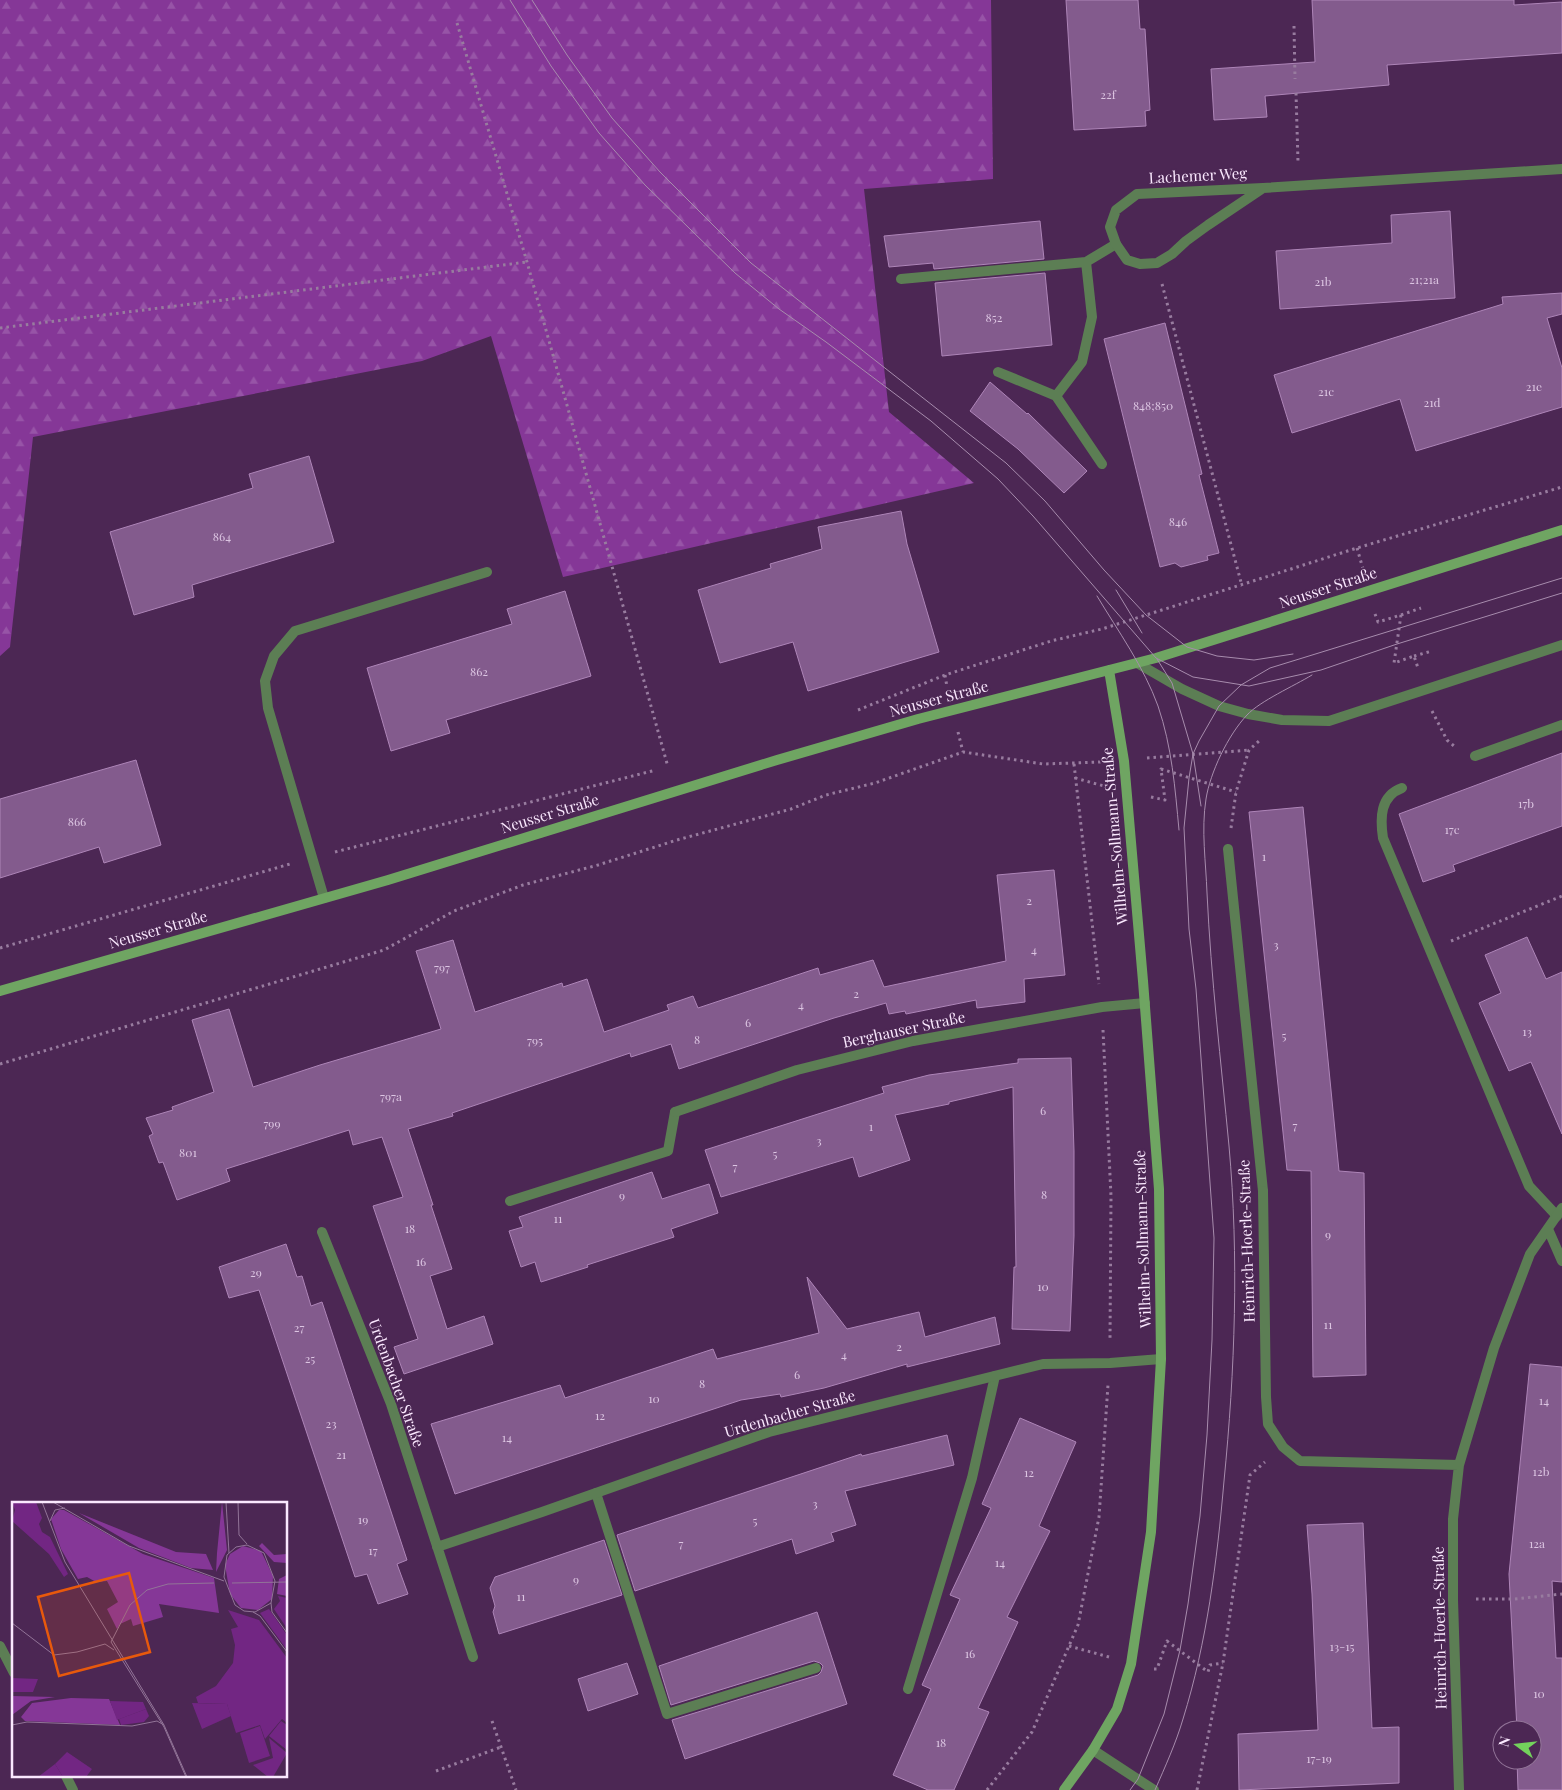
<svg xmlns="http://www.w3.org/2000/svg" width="1562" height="1790" font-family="'Playfair Display',serif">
	<defs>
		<pattern id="forest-firs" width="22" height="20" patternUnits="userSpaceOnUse" patternTransform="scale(1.25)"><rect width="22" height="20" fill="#853797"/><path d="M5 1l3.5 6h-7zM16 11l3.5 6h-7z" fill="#9754a7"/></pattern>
	</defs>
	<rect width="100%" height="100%" fill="#4c2754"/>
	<!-- forest -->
	<path fill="url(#forest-firs)" d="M0,0H991L993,179L864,189L889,412L974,483L563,577L491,336L422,361L33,437L10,647L0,656Z"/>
	<!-- building -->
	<path fill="#835b8d" stroke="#ae85b8" d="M1066,0H1138L1140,29H1145L1150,110L1145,111L1146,126L1074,130Z
		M1312,0H1514V5L1562,2V53L1387,65L1389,85L1265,96L1267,117L1214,120L1211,69L1315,62Z
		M1450,211L1455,298L1280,309L1276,251L1392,243L1391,215Z
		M1040,221L1044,259L934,269L933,263L889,267L884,236Z
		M1045,273L1052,345L942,356L935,283Z
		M1562,293V314L1547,318L1562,368V407L1416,451L1400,399L1292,433L1274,375L1503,304L1502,297Z
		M1165,323L1202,474L1199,475L1219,553L1207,556L1208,560L1181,567L1175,563L1160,567L1104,339Z
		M990,382L1027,414L1028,413L1087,471L1064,493L1018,449L970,411Z
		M309,456L334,542L192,585L194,597L134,615L110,532L253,488L249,474Z
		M901,511L907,544L939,652L808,691L793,642L720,663L698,590L771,568L770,564L822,549L818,527Z
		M565,591L591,676L446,720L450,733L391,751L367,668L512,624L507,609Z
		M1562,753V826L1453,865L1455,871L1423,882L1399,814Z
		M136,760L161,845L104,863L99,847L0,878V799Z
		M1303,807L1339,1171L1364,1173L1366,1375L1313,1377L1311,1171L1287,1170L1249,812Z
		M1054,870L1065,975L1024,979L1025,1002L977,1008L976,1000L906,1014L905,1011L889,1014L886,1003L834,1018L679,1069L671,1044L631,1057L630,1053L452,1113L453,1116L408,1129L433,1205H431L452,1269L430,1276L447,1329L484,1316L493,1344L404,1374L394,1347L418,1339L373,1206L403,1197L382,1137L353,1145L349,1130L226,1169L230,1181L177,1200L163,1162L159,1163L149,1136L153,1134L146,1118L173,1110L172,1107L214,1092L192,1020L229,1009L253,1087L320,1065L441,1029L416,951L453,940L475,1012L562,983L563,987L587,979L604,1032L669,1010L667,1005L693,996L698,1008L818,968L820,975L873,960L884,987L1006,961L997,875Z
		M1527,937L1546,979L1562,972V1134L1531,1062L1509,1071L1479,1003L1501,993L1485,955Z
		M1071,1058L1074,1151V1236L1070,1331L1012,1329L1014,1267H1016L1013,1087L949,1102V1104L895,1115L910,1160L859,1177L853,1157L721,1197L705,1150L884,1093L882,1087L929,1075L1018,1063V1059Z
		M652,1172L662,1199L709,1184L718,1213L671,1229L674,1237L587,1265L588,1267L541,1282L535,1262L521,1267L509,1231L523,1227L519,1217Z
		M286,1244L297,1277L302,1276L311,1306L322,1302L407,1560L397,1564L408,1594L378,1604L367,1574L355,1577L259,1290L229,1298L219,1267Z
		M807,1277L847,1329L919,1312L925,1337L995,1317L1000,1344L907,1367V1364L824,1388L781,1397L780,1394L741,1400L455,1494L431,1424L560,1385L565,1398L713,1349L717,1359L819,1333Z
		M1530,1364L1562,1367V1582L1552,1581L1556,1658H1562V1790H1518L1517,1760H1532V1730H1517L1509,1574Z
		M1020,1418L1076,1442L1039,1526L1050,1531L1007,1617L1018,1622L978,1708L989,1712L954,1790H928L893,1775L931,1689L922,1685L960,1599L950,1595L991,1508L982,1504Z
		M947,1435L954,1465L845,1491L856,1525L831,1533L834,1541L796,1554L792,1539L635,1591L617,1535L861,1454L862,1456Z
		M1363,1523L1372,1728L1399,1727V1783L1239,1790L1238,1734L1318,1730L1312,1594L1307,1525Z
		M604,1540L622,1595L499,1634L493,1612L495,1606L490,1588L495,1577Z
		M817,1612L847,1704L685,1759L672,1720L818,1675L821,1672L823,1666L820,1663L814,1661L671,1705L659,1666Z
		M627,1663L638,1694L588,1711L578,1679Z"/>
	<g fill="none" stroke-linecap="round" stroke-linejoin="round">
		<!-- path -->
		<path stroke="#987c9f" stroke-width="3" stroke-dasharray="2.5 4" stroke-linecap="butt" d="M457,23L527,262L668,767
			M1294,26L1295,79
			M1296,93L1298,162
			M1162,284L1242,586
			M0,328L527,262
			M1357,548L1363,569
			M1375,614L1378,622L1401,615L1394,663L1414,656L1418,668
			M1401,615L1421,608
			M1414,656L1432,651
			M945,675L947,687
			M858,710L945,675L1051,641L1102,629L1357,548L1562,487
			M1432,711L1447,740L1454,746
			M958,732L963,752
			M1147,758L1249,750
			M1074,764L1099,984
			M1075,778L1104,786
			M1151,797L1165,800L1161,769L1236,792
			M1231,828L1236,792L1249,750L1259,741
			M335,852L656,770
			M1451,941L1562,896
			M0,948L290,864
			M1103,1030L1111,1196L1110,1339
			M0,1064L384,950L454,911L523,885L598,865L677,840L791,809L826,795L875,783L963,752L1043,764L1101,762
			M1476,1599H1515L1562,1594
			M1069,1646L1109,1657
			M1154,1669H1157L1167,1641L1208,1672L1210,1665L1223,1663
			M492,1721L516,1790
			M436,1771L501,1747
			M987,1790L1032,1732L1078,1625L1099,1517L1108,1385
			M1197,1790L1223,1663L1250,1475L1265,1462"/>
		<!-- lane -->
		<path stroke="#5c7e54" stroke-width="10" d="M901,279L1086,262L1116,244
			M998,372L1056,396L1082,362L1092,317L1086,262
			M1056,396L1102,464
			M1137,663L1182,689L1219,706L1248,714L1282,720L1329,721L1562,645
			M1475,756L1562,725
			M1402,788C1380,796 1380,818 1383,838L1529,1186L1557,1216
			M1228,849L1263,1191
			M324,898L268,708L265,681L274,656L295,631L487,572
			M510,1201L668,1151L675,1112
			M596,1493L667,1714L816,1668
			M908,1689L972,1478L995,1376"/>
		<!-- street -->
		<path stroke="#5c7e54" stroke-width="10" d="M1263,188L1208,225L1186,241L1172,254L1157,263L1140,264L1127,260L1116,244L1110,227L1116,210L1137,194L1263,188L1562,169
			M675,1112L797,1070L913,1041L1102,1007L1145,1003
			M1263,1191L1266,1397L1268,1424L1283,1447L1300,1461L1459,1465
			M1548,1229L1562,1261
			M322,1232L391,1404L473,1657
			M437,1547L542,1512L769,1432L1043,1364L1110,1363L1161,1359
			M0,1646L14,1673
			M1093,1750L1154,1790
			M66,1776L73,1790
			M1459,1790L1453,1600V1519L1459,1465L1494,1348L1530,1254L1562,1208"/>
		<!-- secondary -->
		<path stroke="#6fa562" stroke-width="10" d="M0,991L388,880L777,760L918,719L1156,658L1562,530
			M1064,1790L1093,1750L1117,1709L1131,1664L1151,1532L1161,1359L1159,1189L1143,981L1124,761L1109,670"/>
		<!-- tram -->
		<path stroke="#a78cad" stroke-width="1" d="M510,0L551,66L599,133L645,185L735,273L779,309L826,342L931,421L998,479L1033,516L1156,658L1193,677L1249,686L1321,670L1397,644L1562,593
			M532,0L567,55L612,118L660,172L751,263L1006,463L1045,501L1104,570L1146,615L1187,647L1217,656L1254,660L1293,654
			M1116,590L1142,633
			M1097,596C1118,631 1144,667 1158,706C1172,747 1175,788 1179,830
			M1157,659L1172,683L1193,754L1201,806
			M1130,1790L1138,1779L1164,1714L1180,1650L1188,1604L1200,1516L1207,1435L1212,1340L1214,1238L1196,989L1189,929L1184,828L1189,778L1193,754L1199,741L1219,706L1241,685L1270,668L1562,578
			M1155,1790C1165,1767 1176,1743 1183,1719C1207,1642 1217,1561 1224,1481C1235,1370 1239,1257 1229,1146C1221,1062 1211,978 1207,893C1206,863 1201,830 1206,799C1210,773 1228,735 1247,715C1260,701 1294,686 1312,675"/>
	</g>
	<g text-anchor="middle" stroke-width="4" stroke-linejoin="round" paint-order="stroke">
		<!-- number labels -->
		<g font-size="12" fill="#dcc5e2">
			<text x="1108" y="99">22f</text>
			<text x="1424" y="284">21;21a</text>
			<text x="1323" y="286">21b</text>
			<text x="994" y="322">852</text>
			<text x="1534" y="391">21e</text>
			<text x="1326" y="396">21c</text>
			<text x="1432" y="407">21d</text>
			<text x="1153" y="410">848;850</text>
			<text x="1178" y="526">846</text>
			<text x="222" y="541">864</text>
			<text x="479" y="676">862</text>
			<text x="1526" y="808">17b</text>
			<text x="77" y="826">866</text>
			<text x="1452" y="834">17c</text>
			<text x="1264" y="861">1</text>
			<text x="1029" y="905">2</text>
			<text x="1276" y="949">3</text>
			<text x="1034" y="954">4</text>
			<text x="442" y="972">797</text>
			<text x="856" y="998">2</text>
			<text x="801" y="1009">4</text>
			<text x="748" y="1027">6</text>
			<text x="1527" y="1036">13</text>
			<text x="1284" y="1040">5</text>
			<text x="697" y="1044">8</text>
			<text x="535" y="1045">795</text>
			<text x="391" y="1101">797a</text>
			<text x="1043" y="1115">6</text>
			<text x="272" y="1128">799</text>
			<text x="1295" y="1130">7</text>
			<text x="871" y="1131">1</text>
			<text x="819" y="1145">3</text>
			<text x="188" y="1157">801</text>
			<text x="775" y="1158">5</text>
			<text x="735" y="1171">7</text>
			<text x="1044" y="1199">8</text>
			<text x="622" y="1200">9</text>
			<text x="558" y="1223">11</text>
			<text x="410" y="1233">18</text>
			<text x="1328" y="1239">9</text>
			<text x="421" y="1266">16</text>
			<text x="256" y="1277">29</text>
			<text x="1043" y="1291">10</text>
			<text x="1328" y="1329">11</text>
			<text x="299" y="1332">27</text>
			<text x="899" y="1351">2</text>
			<text x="844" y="1359">4</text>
			<text x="310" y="1363">25</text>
			<text x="797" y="1379">6</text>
			<text x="702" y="1388">8</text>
			<text x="654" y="1403">10</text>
			<text x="1544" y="1405">14</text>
			<text x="600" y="1420">12</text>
			<text x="331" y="1428">23</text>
			<text x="507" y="1442">14</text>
			<text x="341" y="1459">21</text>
			<text x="1541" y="1476">12b</text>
			<text x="1029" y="1477">12</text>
			<text x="815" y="1508">3</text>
			<text x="363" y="1524">19</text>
			<text x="755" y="1525">5</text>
			<text x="681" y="1548">7</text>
			<text x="1537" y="1548">12a</text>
			<text x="373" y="1555">17</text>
			<text x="1000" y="1567">14</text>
			<text x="576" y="1584">9</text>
			<text x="521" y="1601">11</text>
			<text x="1342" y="1651">13-15</text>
			<text x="970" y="1658">16</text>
			<text x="1539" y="1698">10</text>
			<text x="941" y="1747">18</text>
			<text x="1319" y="1763">17-19</text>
		</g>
		<!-- street labels -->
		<g font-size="15" fill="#fae8fe" stroke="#4c2754">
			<text transform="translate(1198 176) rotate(-3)" y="5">Lachemer Weg</text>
			<text transform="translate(1328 588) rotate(-18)" y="5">Neusser Straße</text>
			<text transform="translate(939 699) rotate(-15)" y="5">Neusser Straße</text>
			<text transform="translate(550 814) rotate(-17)" y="5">Neusser Straße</text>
			<text transform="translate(1115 836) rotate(-95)" y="5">Wilhelm-Sollmann-Straße</text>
			<text transform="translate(158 930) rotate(-16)" y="5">Neusser Straße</text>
			<text transform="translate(904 1030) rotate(-12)" y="5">Berghauser Straße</text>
			<text transform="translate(1143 1239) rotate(-92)" y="5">Wilhelm-Sollmann-Straße</text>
			<text transform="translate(1247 1241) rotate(-92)" y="5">Heinrich-Hoerle-Straße</text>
			<text transform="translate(396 1383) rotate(70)" y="5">Urdenbacher Straße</text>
			<text transform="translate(790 1414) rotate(-16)" y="5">Urdenbacher Straße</text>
			<text transform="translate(1440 1628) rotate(-91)" y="5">Heinrich-Hoerle-Straße</text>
		</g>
	</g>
	<!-- overview -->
	<g transform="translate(12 1502)">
		<rect width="275" height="275" fill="#4c2754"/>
		<path d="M257,107L275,133V148L248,111ZM216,108L247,118L275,156V221L270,217L253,237L248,223L224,231L215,202L186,201L184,195L204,184L221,161L223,143L219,127L226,125ZM134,207L137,214L132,220L109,223L107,217ZM257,236L275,251L261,275H256L241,263L261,256ZM43,262L51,275H26Z" fill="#722683"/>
		<path d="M210,0L215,48L204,70L205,51ZM47,8H52L131,52L202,76L207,111L147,102L151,115L121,124L119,117L108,122L105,127L95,107L106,100L95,79L84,80L75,75L66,77L49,47L39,17ZM67,11L164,50L194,52L201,68L179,66L127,46ZM250,41L262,53L275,52V61L262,60L247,44ZM231,44L249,49L261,74L260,97L246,108L229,106L218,92L213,63L218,52ZM275,73V94L265,92L267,77ZM0,194L43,195L19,199L0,213ZM59,196L97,197L108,223L13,219L9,215L20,201Z" fill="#853797"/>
		<path d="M0,0H24L30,16L27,22L30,30L38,35L56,72L52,75L37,52L0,19L3,8ZM266,94L275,96L274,125L262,107L268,99Z" fill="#722683"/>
		<path d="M0,176L26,177L21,190H0ZM98,199L131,200L134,207L105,218ZM180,201L215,202L219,214L190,227ZM55,250L80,267L74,275H51L43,262Z" fill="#722683"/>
		<path d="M269,219L275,223V248L257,234ZM248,224L258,254L237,261L228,231Z" fill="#722683"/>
		<path fill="none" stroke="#927498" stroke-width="1" d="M30,0L53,60L152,223L175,275M41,0L117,44L212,79M214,0L217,51M226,0L227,33L235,42M38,19L43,8L53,6M235,43L252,51L263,79L259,101L243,110L232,109L223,103L212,75L215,53L224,45ZM220,81L275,80M259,101L260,110L275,131M241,110L248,114L275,150M0,121L42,153L65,150L93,142L102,148M0,223L15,220L120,224L145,219L152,223M174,275L152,225L99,140L118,103L135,88L156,82L202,81"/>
		<path fill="#e8590c" fill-opacity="0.15" stroke="#e8590c" stroke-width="2.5" d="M117,71L138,150L47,174L26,95Z"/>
		<rect width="275" height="275" fill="none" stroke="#fae8fe" stroke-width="2.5"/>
	</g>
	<!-- north arrow -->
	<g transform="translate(1517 1745) rotate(285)"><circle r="24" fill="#4c2754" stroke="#927498"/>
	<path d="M0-4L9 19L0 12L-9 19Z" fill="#73d25c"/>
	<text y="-8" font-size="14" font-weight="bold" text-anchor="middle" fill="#fae8fe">N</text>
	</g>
</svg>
